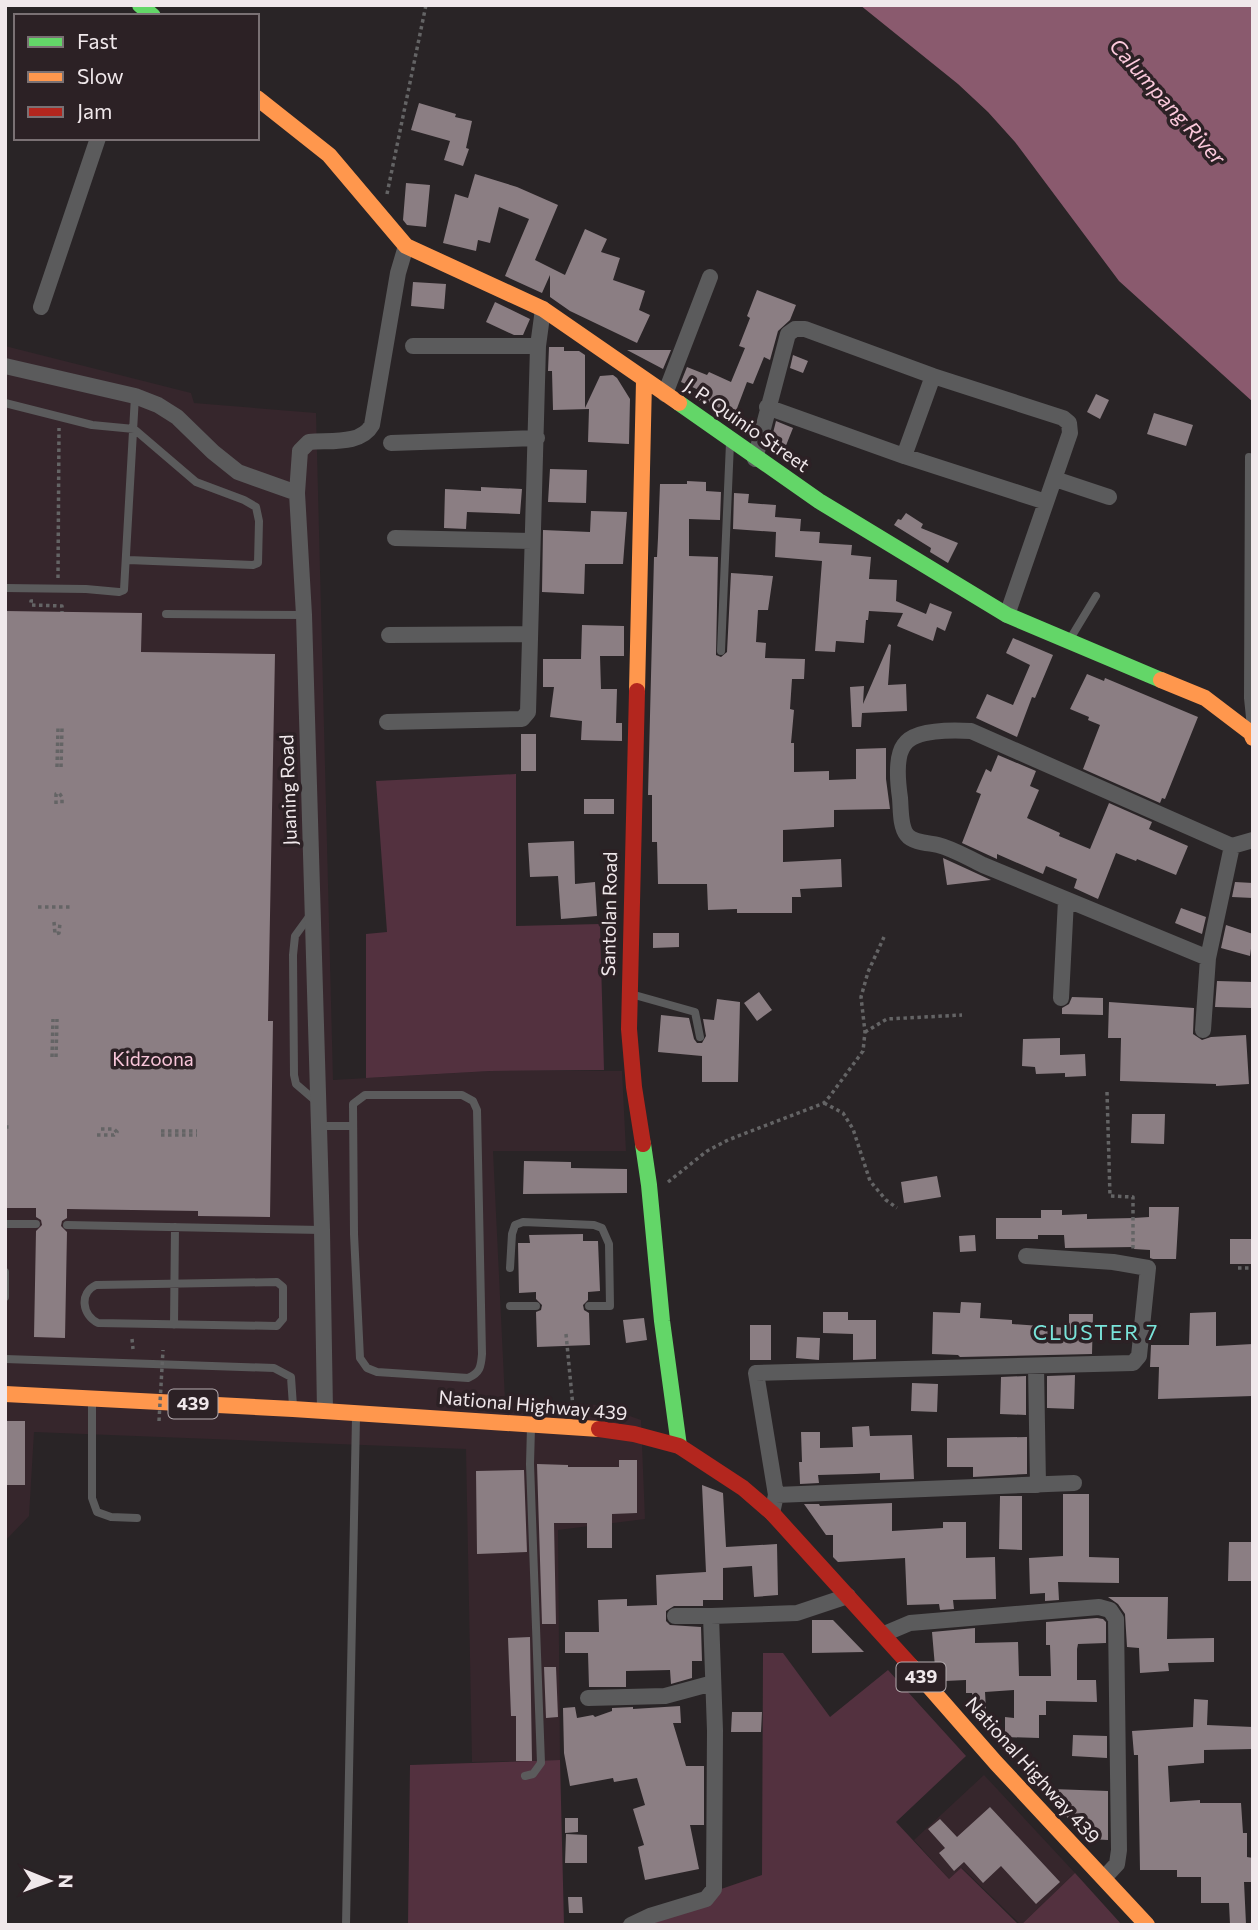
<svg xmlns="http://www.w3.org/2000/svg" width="1258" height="1930" font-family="Commissioner,sans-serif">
	<rect width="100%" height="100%" fill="#292426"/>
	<!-- built -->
	<path fill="#36262c" d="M5,346L191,393L194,403L316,413L333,1080L490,1071H622L626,1151H493L505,1400L599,1405L641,1420L645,1519L558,1530L560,1760L472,1762L466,1449L34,1432L29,1516L5,1541Z
		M984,1775L1075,1873L1021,1925L962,1868L949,1879L914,1840Z"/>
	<!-- green -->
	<path fill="#53313f" d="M516,774V926L600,924L604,1070L490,1071L366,1078V934L387,932L376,781Z
		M763,1653H783L830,1717L888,1670L966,1756L896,1822L949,1879L961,1868L1019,1925H616L762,1875Z
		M560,1760L564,1925H408L410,1765Z
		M1075,1873L1122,1925H1021Z"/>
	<!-- water -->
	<path fill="#8a5a6e" d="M860,5H1253V402L1119,281L1015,142L988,112L958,84Z"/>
	<!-- building -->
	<path fill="#8b7e83" d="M419,103L456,114L455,117L472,121L466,148L469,149L463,166L444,160L450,141L411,130Z
		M475,174L517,187L558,205L535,260L565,275L585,229L607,239L601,252L620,258L613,280L645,291L639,310L650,315L637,343L570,311L550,297V275L542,293L505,276L529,219L499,207L490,243L478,240L476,251L443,243L455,194L468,198Z
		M406,183L430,185L426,227L407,225L403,220Z
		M413,282L446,284L444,309L411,306Z
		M757,290L796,305L790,320L778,331L770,360L764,357L753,384L747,382L733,419L717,413L715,411L716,407L698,400L701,391L681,382L687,367L707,375L709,372L731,382L745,348L739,346L750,318L747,316Z
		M495,302L530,319L523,335H514L486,322Z
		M549,347H564V351H579L585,355V408L600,376L613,375L617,378L630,399L629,444L588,442L589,409L553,410L552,371H548Z
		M627,350H671L663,369Z
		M793,355L808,361L803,373L790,368Z
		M1096,394L1109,400L1100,419L1087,412Z
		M1154,413L1193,425L1186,446L1147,434Z
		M776,421L793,428L781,458L769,449Z
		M550,469L587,470L586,503L548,502Z
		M687,481L706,482V491L721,492L720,520L689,519V556L718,557L716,655L721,657L727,652L731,573L773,576L768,610H758L756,642L766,643L765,658L805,659L804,679H792L790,709L794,710L791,743H794V772L829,771V780L856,779V749L886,748V779L890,809L834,810V827L783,830V862L841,859L842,887L800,889L801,897H792V913H737V909L708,910L707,884H658L657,842H652V795H648L654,557H657L658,538L660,484H687Z
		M481,487L522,489L520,514L467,512L466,529L444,528L445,489L481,491Z
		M734,493L749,494L748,503L776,505L775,517L801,519L800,531L820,532L819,543L852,545L851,555L871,557L869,579L897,580L896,601L926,614L930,603L952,612L945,631L937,627L933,641L897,626L903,613L869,611L868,620H866L864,643L836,641L835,652L815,651L822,561L775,557L776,532L733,529Z
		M591,511L627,512L623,564H585L584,594L542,592L543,530L590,532Z
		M906,513L923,524L921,528L958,543L948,563L930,552L931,548L894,525L898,519L901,520Z
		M5,611L142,613L141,652L275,654L268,1021H273L270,1217L198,1216V1211L67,1209V1218L62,1221L61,1226L67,1232L65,1338L34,1337L36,1231L42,1225L41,1220L36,1217V1208H5Z
		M582,625L624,626V656H600L601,689H617L616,723H622V741L581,740L582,721L550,717L554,687H543V659H581Z
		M1013,638L1053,655L1035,698L1032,697L1017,737L976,718L987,694L1013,705L1030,665L1006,653Z
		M889,644L891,645L888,685L906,684L907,711L862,713L861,727H852L850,687L864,686L863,704Z
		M1087,674L1104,681L1105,678L1198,717L1165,799L1162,798L1160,803L1083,769L1100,725L1088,720L1089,717L1070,709Z
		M521,734H536V771H521Z
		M998,755L1036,771L1030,786L1039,790L1027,818L1060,833L1059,836L1090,849L1109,803L1152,822L1149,829L1188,846L1176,875L1137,859L1136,861L1116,853L1098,899L1074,888L1077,879L1046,866L1043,874L997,854V859L962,843L981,794L976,792L986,769L991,772Z
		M584,799H614V814H584Z
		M574,841L575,884L595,882L597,916L561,919L558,876L530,877L528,843Z
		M943,858L978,874L991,880L947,885Z
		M1235,882L1253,883V898L1232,897Z
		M1181,908L1206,917L1202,934L1175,923Z
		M1226,925L1253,934L1250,956L1221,948Z
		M653,933H679V947L653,948Z
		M1217,981L1253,982L1252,1008L1215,1007Z
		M759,992L772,1010L757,1021L744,1003Z
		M1072,997L1103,998V1015L1062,1014V1008L1069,1004Z
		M717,999L740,1002L738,1082H702V1056L658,1052L661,1015L689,1018L694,1039L697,1043H702L706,1036L703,1019L714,1020Z
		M1109,1002L1194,1008L1193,1034L1202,1040L1211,1037L1246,1035L1249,1084L1216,1086V1084L1120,1081L1121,1038H1108Z
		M1060,1038V1055L1085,1054L1086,1076L1065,1077V1073L1036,1074L1035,1067L1022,1066L1023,1039Z
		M1132,1114H1165L1164,1144L1131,1143Z
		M524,1161L571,1162V1168L627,1169V1193L523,1194Z
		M937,1176L941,1197L904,1203L901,1182Z
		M1149,1207H1179L1176,1259H1153L1150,1258V1250L1134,1249V1247L1065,1248L1064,1235H1038V1239H996V1218H1041V1210H1062V1215L1087,1214V1219L1134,1218L1149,1217Z
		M583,1234V1241H598L600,1291L588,1292V1300L583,1305L584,1310L589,1313L590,1345L537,1347L536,1312L541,1310L542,1305L536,1299V1292L519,1293L518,1243H530L529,1235Z
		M975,1235L976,1251L960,1252L959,1236Z
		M1230,1239H1252V1264H1230Z
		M961,1302L981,1303L980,1318L1012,1320V1324L1069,1328V1314H1093L1092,1354L960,1357L958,1355L932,1354L933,1312L960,1313Z
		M823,1312H848V1320H876V1359L853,1360V1334L823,1333Z
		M1216,1312V1346L1253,1344V1396L1158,1399L1159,1367H1150L1151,1345H1189L1190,1313Z
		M644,1318L647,1340L626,1343L623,1320Z
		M750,1325H771V1360H750Z
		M797,1337L820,1338L819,1360L796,1358Z
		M1075,1375L1074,1409L1047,1408V1376Z
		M1026,1376V1415L1000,1414L1001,1377Z
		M912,1383L938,1384L937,1412L911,1411Z
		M5,1421H25V1485H5Z
		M869,1426L870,1436L912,1435L914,1479L880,1480V1473L855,1474L818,1475L819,1483L800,1484L799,1462H802L801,1432H820V1448L853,1447L852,1427Z
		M1027,1437V1474L973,1477V1467H947V1438Z
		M619,1460H637V1513L612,1514V1548H587V1523H554L556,1624H542L537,1464L568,1465V1467H619Z
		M524,1470L527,1552L477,1554L476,1471Z
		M702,1485L723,1493L726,1547L777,1544L778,1595L754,1597L752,1566L723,1568V1600H703V1606H674L666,1611V1621L670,1625L701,1627L702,1661H692V1678L671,1684L670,1670L626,1671V1687H589L588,1653H565V1632H599L598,1600L627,1599V1606L657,1605L656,1575L706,1572Z
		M1063,1494H1089V1557L1119,1558V1583L1058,1582L1059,1600L1045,1601V1593L1030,1594L1029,1558L1063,1556Z
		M1000,1496H1022V1550L999,1549Z
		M892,1503V1531L943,1528V1522H966V1558L995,1557L996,1599L953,1600L954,1609L940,1610L939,1604L907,1605L905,1558L838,1562L833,1557V1535H826L804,1504H819L820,1506Z
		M1229,1542H1253V1581H1228Z
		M1108,1597H1168L1167,1639L1214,1638V1662L1168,1663L1169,1671L1140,1673L1139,1648L1127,1647L1125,1614L1118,1604Z
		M1097,1618L1103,1619L1106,1622V1643L1078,1644L1077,1649V1680H1096L1097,1702L1046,1701V1715H1039V1738L1005,1737V1717L1014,1718V1690L985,1692L986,1710L973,1711L972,1693H966V1680L945,1681L938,1673L937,1666L935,1667L932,1632L975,1628V1643L1018,1642L1019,1676H1051L1050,1645H1046V1622Z
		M812,1620H833L864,1652L812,1653Z
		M530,1637L532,1761H516V1716H511L508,1638Z
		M544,1667H556L558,1717L546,1718Z
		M1194,1699L1208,1700L1207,1725L1253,1727V1749L1204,1750V1763L1168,1766L1170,1802L1200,1800V1803H1241L1243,1833H1247V1857L1253,1858V1882H1244L1246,1924H1230L1229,1903H1201V1877H1177V1870H1140L1138,1755H1134L1132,1731L1193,1727Z
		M680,1706L681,1723H673L686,1766H704V1825H690L699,1869L645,1880L638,1847L644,1845L633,1809L645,1805L637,1778L614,1782L613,1778L570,1786L564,1753L563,1708L575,1707L577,1718L593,1715L595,1717L612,1711V1708L633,1707V1709Z
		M732,1712H762L761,1732H731Z
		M1073,1735L1107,1736V1758L1072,1756Z
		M1052,1789L1108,1791V1840L1089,1839V1833L1081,1832L1052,1801Z
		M990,1807L1060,1882L1036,1904L1001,1866L983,1883L964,1862L954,1871L939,1853L945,1848L928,1829L940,1819L957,1837Z
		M565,1818H578V1832L565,1833Z
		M566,1834L587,1835V1863H565Z
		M568,1897H582L583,1913H569Z"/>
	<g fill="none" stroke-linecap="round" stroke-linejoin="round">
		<!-- path -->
		<path stroke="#646465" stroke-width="3.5" stroke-dasharray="3.5 3.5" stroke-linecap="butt" d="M387,194L426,5
			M58,578L59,428
			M33,601H31V605L62,606V612
			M57,767L58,728
			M61,767L62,728
			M56,804V794L59,793L62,797V806
			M38,907H71
			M54,922L55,934L59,933L60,923
			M865,1032L887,1019L962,1015
			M52,1057L53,1019
			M56,1057L57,1019
			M1107,1092L1110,1196L1133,1197V1249
			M824,1103L843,1113L853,1129L870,1181L886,1200L897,1208
			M5,1127H9
			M161,1131H197
			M5,1133H7
			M97,1135H114L117,1132L114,1129H101
			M161,1135H197
			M668,1182L707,1151L728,1140L824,1103L830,1096L863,1051L865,1032L861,997L868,972L884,937
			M1238,1268H1253
			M566,1334L573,1407
			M132,1339L133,1349"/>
		<!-- lane -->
		<path stroke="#5b5b5c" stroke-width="8" d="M5,403L92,425L134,429L196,482L244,500L256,507L259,521L258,563L253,565L128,560
			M1249,457L1248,698L1251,727
			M5,588L86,589L119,592L124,590L135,396
			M166,614L304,615
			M1070,639L1096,596
			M721,651L730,443
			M311,914L295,936L293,955L294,1075L296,1084L317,1102
			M631,994L695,1012L700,1037
			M365,1095H462L473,1101L477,1110L482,1354C481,1367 480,1373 468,1378L377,1372L367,1368L360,1358L354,1234L353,1104Z
			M318,1126H352
			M5,1224H36
			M67,1225L322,1230
			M510,1268L512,1234L515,1225L523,1222L594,1225L602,1228L609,1244L610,1306H589
			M5,1272V1297
			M277,1282L283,1287V1319L277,1326L98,1323C82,1315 79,1293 96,1285Z
			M510,1306H536
			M174,1325L175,1227
			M5,1359L274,1368L291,1377L293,1406
			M92,1403V1498L97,1512L111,1517L137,1518
			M525,1776L533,1774L541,1763L530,1464L531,1427
			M346,1925L356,1417"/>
		<!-- street -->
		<path stroke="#5b5b5c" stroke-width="16" d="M41,307L98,138
			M413,346H538
			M5,366L135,396L158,405L177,417L213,452L238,472L297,493
			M665,394L710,277
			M767,407L904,456L1046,502
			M391,443L537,438
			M904,456L933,376
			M755,459L788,334L795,329H805L933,376L1063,418L1069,423L1070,433L1007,615
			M1055,479L1109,497
			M395,538L532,541
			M389,635L530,634
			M387,722L522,719L528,712L538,346L543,309
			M1208,958L983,865C968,858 954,849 938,845C930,843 913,843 907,835C900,827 901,809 900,798C898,784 895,757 904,745C914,729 954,730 971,731L1232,846L1253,840
			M1061,998L1066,900
			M1203,1030L1208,958L1232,846
			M1036,1366L1038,1485
			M325,1411L322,1230L304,615L297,493L300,451L309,442C330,440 361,445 372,425L398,273L406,246
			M776,1495L1074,1483
			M772,1513L776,1495L756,1373L1133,1363L1139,1356L1148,1268L1113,1262L1026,1256
			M675,1616H711
			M884,1634L910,1623L1099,1607L1110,1610L1116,1619L1119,1850L1117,1864L1104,1878
			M588,1698L665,1696L713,1683
			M631,1925L650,1916L706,1899L714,1889L715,1731L711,1616L797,1613L848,1596"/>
		<!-- fast -->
		<path stroke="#63d668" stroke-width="16" d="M140,5L153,16
			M679,403L819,501L1007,615L1161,680
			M643,1144L649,1185L662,1321L679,1446"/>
		<!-- slow -->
		<path stroke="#ff974d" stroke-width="16" d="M257,98L329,155L406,246L543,309L679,403
			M1161,680L1205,698L1251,733L1253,738
			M637,691L644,381
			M5,1394L293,1409L599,1429
			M911,1666L996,1763L1147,1925"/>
		<!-- jam -->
		<path stroke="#b3261e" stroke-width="16" d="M637,691L629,1029L634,1087L643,1144
			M599,1429L634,1434L679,1446L743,1488L772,1513L911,1666"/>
		<!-- path-bridge -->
		<path stroke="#646465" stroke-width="3.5" stroke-dasharray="3.5 3.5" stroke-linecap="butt" d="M159,1421L163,1350"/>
	</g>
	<g text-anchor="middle" stroke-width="7" stroke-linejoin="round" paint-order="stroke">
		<!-- shield labels -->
		<g fill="#2c2125" stroke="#b5acb0" stroke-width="2">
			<rect x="168.5" y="1389.5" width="49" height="29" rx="5"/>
			<rect x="896.5" y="1662.5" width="49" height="29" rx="5"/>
		</g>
		<g font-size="18" font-weight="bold" fill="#f0e8eb">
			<text x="193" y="1410">439</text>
			<text x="921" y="1683">439</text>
		</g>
		<!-- street labels -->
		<g font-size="19" fill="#f0e8eb" stroke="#2c2125">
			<text transform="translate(747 425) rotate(35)" y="7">J. P. Quinio Street</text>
			<text transform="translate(288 790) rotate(-92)" y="7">Juaning Road</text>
			<text transform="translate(609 914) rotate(-89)" y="7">Santolan Road</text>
			<text transform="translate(533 1405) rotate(5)" y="7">National Highway 439</text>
			<text transform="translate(1033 1770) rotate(48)" y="7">National Highway 439</text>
		</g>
		<!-- park labels -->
		<g font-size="19" fill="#f8c5d9" stroke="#2c2125">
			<text x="153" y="1066">Kidzoona</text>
		</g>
		<!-- water labels -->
		<g font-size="21" font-style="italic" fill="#fcc9dc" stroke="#2c2125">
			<text transform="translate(1167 102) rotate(48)" y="7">Calumpang River</text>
		</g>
		<!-- neighbourhood labels -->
		<g font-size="21" letter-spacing="2" fill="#79e3d9" stroke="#2c2125">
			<text x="1096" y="1340">CLUSTER 7</text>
		</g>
	</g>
	<!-- border -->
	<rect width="1258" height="1930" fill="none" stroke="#f0e8eb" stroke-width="14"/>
	<!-- legend -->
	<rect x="14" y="14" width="245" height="126" fill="#2c2125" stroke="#7a7174" stroke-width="2"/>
	<rect x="28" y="37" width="35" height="10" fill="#63d668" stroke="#7a7174" stroke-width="2"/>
	<text x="77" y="49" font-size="21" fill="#f0e8eb">Fast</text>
	<rect x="28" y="72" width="35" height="10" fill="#ff974d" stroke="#7a7174" stroke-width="2"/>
	<text x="77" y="84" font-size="21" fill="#f0e8eb">Slow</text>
	<rect x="28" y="107" width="35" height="10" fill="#b3261e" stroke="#7a7174" stroke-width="2"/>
	<text x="77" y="119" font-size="21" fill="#f0e8eb">Jam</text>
	<!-- north arrow -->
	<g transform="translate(49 1881) rotate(91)" stroke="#2c2125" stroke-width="5" paint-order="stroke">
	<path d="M0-5L12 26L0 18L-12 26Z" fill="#f0e8eb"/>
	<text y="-10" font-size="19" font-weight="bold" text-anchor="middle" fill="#f0e8eb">N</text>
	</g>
</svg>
